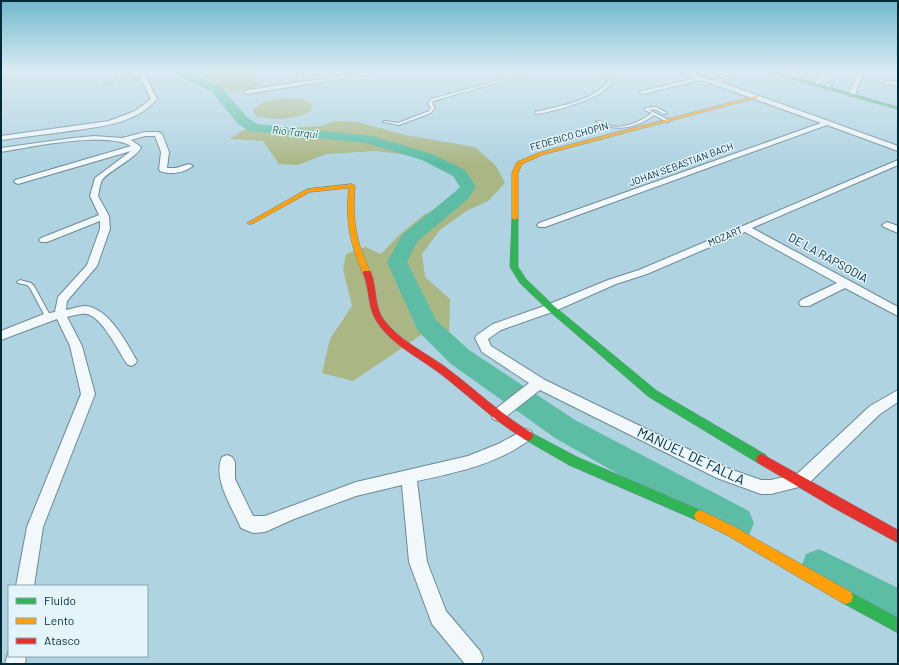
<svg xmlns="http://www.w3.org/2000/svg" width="899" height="665" font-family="Barlow,sans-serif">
	<rect width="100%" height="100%" fill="#afd3e1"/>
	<!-- forest -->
	<path fill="#aab784" d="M195,71H247L259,85L245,91L228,93L205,76Z
		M283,98L302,99L313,104L310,112C290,120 277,121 256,116L253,109L264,102Z
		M335,121L358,122L405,135L475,147L496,166L505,183L488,201L466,211L440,230L422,254L425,277L450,299L449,336L438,337L427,331L353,381L322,373L330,339L352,306L343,269L346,254L365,247L381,254L398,236L425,214L464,197L472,181L459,169L434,158L376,151L327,154L297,165L279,164L263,141L230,139L243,130L321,126Z"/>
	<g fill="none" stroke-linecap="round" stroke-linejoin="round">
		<!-- river -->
		<path fill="#5dbda4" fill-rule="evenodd" d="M176,71H186L220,86L248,118L257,124L372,136L432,154L465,170L476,187L468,199L417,242L407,262L436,320L469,350L575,420L749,511L754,523L749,535L737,539L725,535L555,438L451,364L418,331L387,262L402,235L456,191L460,187L453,176L422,160L366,143L249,131L238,124L212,92L177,75Z
			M819,549L898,588V627L885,621L806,580L801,567L806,554Z"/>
		<defs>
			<path id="lane" d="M291,71H293L297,78H295Z
				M534,71H539L433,101L432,104L435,107L431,113L399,125L383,122L385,121L398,123L429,111L431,107L428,104L431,99Z
				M592,71H596L613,79C610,85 606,89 601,93C587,101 551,113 535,114V112C559,106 596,101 610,79Z
				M128,75L146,82L144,83C139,81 133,77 128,77C117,76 119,88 104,84L112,83L120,76Z
				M832,81L834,82L827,89H825V87Z
				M656,107L667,113L664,114L655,109L649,110L669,120V122H667L654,115C637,128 615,133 596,121C601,120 606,124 611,126C624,129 642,121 652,113L645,110V108Z
				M20,280L31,283L34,286L51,317L50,318H46L30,288L27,285L18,283L17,282Z"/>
			<path id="street" d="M137,71H143L157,99C134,126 95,127 63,132C42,135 22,137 1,140V136L109,121L135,111L151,99Z
				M374,71H389L247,94L244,92L247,90Z
				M488,71L477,75L474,73L478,71Z
				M678,71C692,71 705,81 715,80C724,80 735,71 748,71L720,82L898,146V151L827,125L545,227H539L537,225L539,223L821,123L701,80L642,94L639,92L695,78Z
				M794,71H800L793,79H789L788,78Z
				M824,71H830L818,86H814L813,85Z
				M858,71H864L855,95L850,96L849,95Z
				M887,81L898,82V86L885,84L884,83Z
				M145,132H158L162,134L169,152L167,168H176L189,164L193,166C184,173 171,175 160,171L159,169L161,152L155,136H145L131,140L141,147C138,157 110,170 102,180C100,184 99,192 98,196L109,216L110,229L97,266L67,301L66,310C72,309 79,306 85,306C108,307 127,343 137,361L135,364L131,366L127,364C119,352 101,315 86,314C80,313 73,316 67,317L82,346L95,394L43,527L34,586H16L27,527L81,394L70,346L57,319L1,340V331L44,314L55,312L58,297L87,265L100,229V221L47,242H41L39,240L41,238L99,215L90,196L95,178L131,151L18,184L14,182L15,180L131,146C106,131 30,147 1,152V148L73,138L94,136L122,138Z
				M898,160V165L752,228L898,307V316L845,288L809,306H801L799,303L801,300L837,283L745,232L647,274L616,284L555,311L501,330L488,339L491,346L545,380L727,468L761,480H771L797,474L870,406L898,390V402L880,414L807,485L771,494H761L717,478L540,390L503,419L498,421L493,419L491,415L493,411L529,383L482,352L475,338L477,335L493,324L547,305L608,280L639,270Z
				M887,222L898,226V233L884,227L882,225Z
				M526,429L531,431L533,435C530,441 525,443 519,447C488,466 453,473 417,481L427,562L446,611L480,651L483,658L481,664H465L432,624L409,562L402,485L356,496L294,519L265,532L253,533L241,528C233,509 212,478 222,457L227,455L232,457L235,462V479L253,516H265L356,482L468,456L498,444Z
				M9,649V656H26L25,664H5Z"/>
			<path id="fast" d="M765,71H772L898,107V109Z
				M515,216L518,218V267L526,279L554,306L657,391L766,455L768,459L766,463L762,464L758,463L649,397L548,310L520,283L510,267L512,218Z
				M528,431L577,457L704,512L706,516L704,520L700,522L696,520L569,465L524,439L523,436L524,433Z
				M846,590L898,618V633L841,602L839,597L841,592Z"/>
			<path id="slow" d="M756,96L760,97L542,155L522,164L518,173V218L515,220L512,218V173L517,162L538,153Z
				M352,184L355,186C352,220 356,243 371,273L370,275H364L363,273C350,245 345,219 349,188L310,192L252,224H248L247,223L307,189Z
				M700,510L733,526L851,592L853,597L851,602L846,604L841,602L725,534L696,520L694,516L696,512Z"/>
			<path id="jam" d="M364,271H370L371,273C377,287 374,307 384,320C399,340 424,352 444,366C474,388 500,414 532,433L533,436L532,439L528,441L524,439C493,420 467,394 438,372C418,357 391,344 377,322C367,307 370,289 363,273Z
				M762,454L898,530V543L834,508L758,463L756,459L758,455Z"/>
		</defs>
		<!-- lane casing -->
		<use href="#lane" stroke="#6c8a95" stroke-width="2"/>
		<!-- street casing -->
		<use href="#street" stroke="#6c8a95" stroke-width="2"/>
		<!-- fast casing -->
		<use href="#fast" stroke="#6c8a95" stroke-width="1"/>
		<!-- slow casing -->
		<use href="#slow" stroke="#6c8a95" stroke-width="1"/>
		<!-- jam casing -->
		<use href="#jam" stroke="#6c8a95" stroke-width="1"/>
		<!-- lane -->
		<use href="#lane" fill="#f3f8fa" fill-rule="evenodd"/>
		<!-- street -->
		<use href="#street" fill="#f3f8fa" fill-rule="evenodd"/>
		<!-- fast -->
		<use href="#fast" fill="#30b455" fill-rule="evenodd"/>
		<!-- slow -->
		<use href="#slow" fill="#ff9f0a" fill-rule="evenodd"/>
		<!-- jam -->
		<use href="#jam" fill="#e5322d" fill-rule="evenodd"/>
	</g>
	<!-- sky -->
	<linearGradient id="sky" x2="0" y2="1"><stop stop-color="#70b8cd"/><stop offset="0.43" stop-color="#dbebf2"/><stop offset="1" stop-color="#dbebf2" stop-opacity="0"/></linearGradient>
	<rect width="899" height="164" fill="url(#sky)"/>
	<g text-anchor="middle" stroke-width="3" stroke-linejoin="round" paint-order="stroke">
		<!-- far-street labels -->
		<g font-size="10" fill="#022a37" stroke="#e4f4fb">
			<text transform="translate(569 136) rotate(-16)" y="4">FEDERICO CHOPIN</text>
			<text transform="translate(681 164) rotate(-20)" y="4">JOHAN SEBASTIAN BACH</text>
			<text transform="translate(725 236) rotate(-23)" y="4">MOZART</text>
		</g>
		<!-- far-water labels -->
		<g font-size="11" font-style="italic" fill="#23624b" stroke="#e4f4fb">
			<text transform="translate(295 132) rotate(6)" y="4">Río Tarqui</text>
		</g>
		<!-- street labels -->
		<g font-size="12" fill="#022a37" stroke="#e4f4fb">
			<text transform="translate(828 258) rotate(29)" y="4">DE LA RAPSODIA</text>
		</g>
		<!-- near-street labels -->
		<g font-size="14" fill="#022a37" stroke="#e4f4fb">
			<text transform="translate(691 456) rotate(25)" y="5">MANUEL DE FALLA</text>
		</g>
	</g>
	<!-- border -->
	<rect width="899" height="665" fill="none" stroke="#022a37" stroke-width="4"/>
	<!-- legend -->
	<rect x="8" y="585" width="140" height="72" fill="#e4f4fb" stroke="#8aa3ad"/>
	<rect x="16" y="598" width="20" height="6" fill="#30b455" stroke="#8aa3ad"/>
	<text x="44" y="605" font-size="12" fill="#022a37">Fluido</text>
	<rect x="16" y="618" width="20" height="6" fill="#ff9f0a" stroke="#8aa3ad"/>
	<text x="44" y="625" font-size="12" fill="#022a37">Lento</text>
	<rect x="16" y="638" width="20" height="6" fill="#e5322d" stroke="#8aa3ad"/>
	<text x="44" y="645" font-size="12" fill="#022a37">Atasco</text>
</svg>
